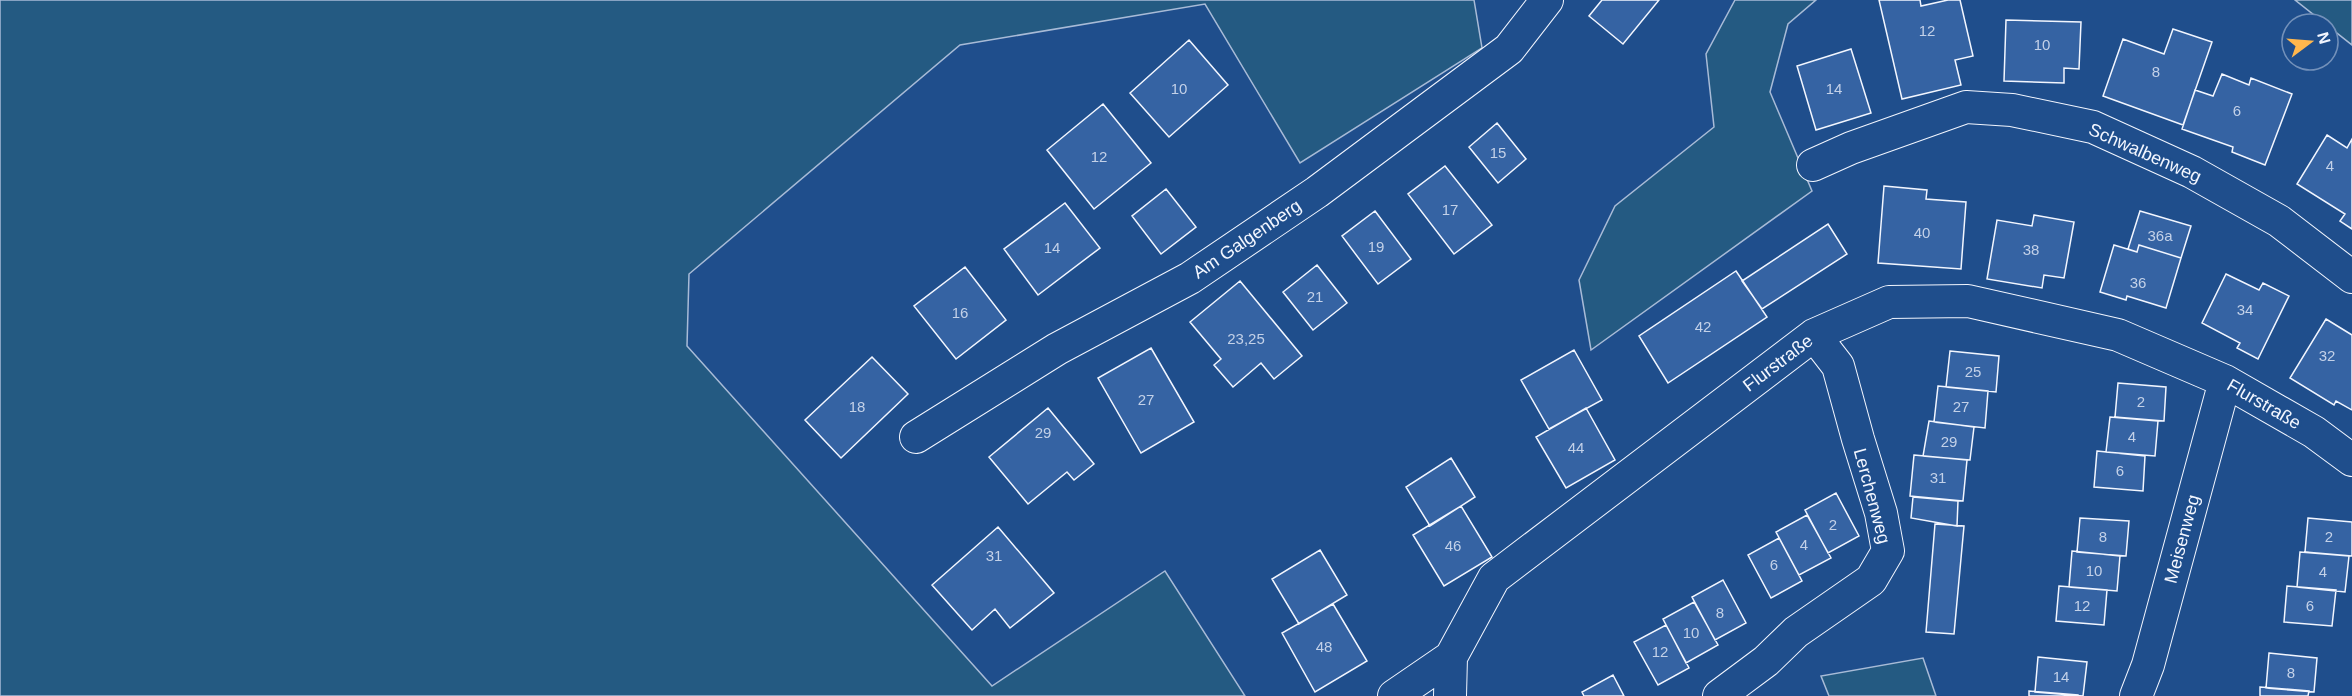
<svg xmlns="http://www.w3.org/2000/svg" width="2352" height="696" font-family="Helvetica,sans-serif">
	<rect width="100%" height="100%" fill="#1f4e8c"/>
	<!-- green -->
	<path fill="#245a82" stroke="#a8bbd7" stroke-width="1.5" d="M0,0H1474L1482,48L1300,163L1205,4L960,45L689,274L687,346L992,686L1165,571L1245,696H0Z
		M1735,0H1816L1788,24L1770,92L1812,191L1591,350L1579,280L1615,206L1714,127L1706,54Z
		M2295,0H2352V45Z
		M1923,658L1936,696H1829L1821,676Z"/>
	<!-- building -->
	<path fill="#3563a3" stroke="#f2f6ff" stroke-width="1.5" d="M1602,0H1659L1623,44L1589,16Z
		M1879,0H1920L1921,6L1948,0H1960L1973,56L1955,60L1961,85L1902,99Z
		M2006,20L2081,22L2079,69L2064,68V83L2004,81Z
		M2173,29L2212,42L2183,125L2103,96L2123,39L2164,54Z
		M1189,40L1228,85L1169,137L1130,93Z
		M1851,49L1871,113L1816,130L1797,66Z
		M2222,74L2249,85L2251,78L2292,94L2265,165L2232,152L2233,147L2182,129L2195,90L2213,96Z
		M1103,104L1151,163L1094,209L1047,150Z
		M1497,123L1526,159L1498,183L1469,147Z
		M2327,135L2347,148L2352,139V229L2340,221L2345,214L2297,184Z
		M1445,166L1492,225L1454,254L1408,194Z
		M1884,186L1927,190L1926,199L1966,202L1961,269L1878,263Z
		M1166,189L1196,227L1161,254L1132,216Z
		M1065,203L1100,248L1038,295L1004,249Z
		M1375,211L1411,259L1378,284L1342,236Z
		M2140,211L2191,226L2181,258L2139,245L2137,252L2128,249Z
		M2034,215L2074,222L2064,278L2044,275L2042,288L1987,279L1997,220L2032,226Z
		M1828,224L1847,254L1762,309L1742,281Z
		M2114,245L2137,252L2139,245L2181,258L2166,308L2127,296L2126,300L2100,292Z
		M1317,265L1347,303L1313,330L1283,292Z
		M965,267L1006,320L956,359L914,306Z
		M1736,271L1767,317L1668,383L1639,336Z
		M2226,274L2259,290L2263,283L2289,296L2258,359L2237,348L2240,343L2202,323Z
		M1240,281L1302,356L1274,379L1261,363L1233,387L1214,365L1221,359L1190,322Z
		M2326,319L2352,335V410L2336,401L2334,405L2290,378Z
		M1151,348L1194,422L1141,453L1098,378Z
		M1574,350L1602,400L1549,429L1521,380Z
		M1950,351L1999,356L1996,392L1946,387Z
		M872,357L908,394L841,458L805,420Z
		M2118,383L2166,387L2164,421L2115,417Z
		M1938,386L1988,391L1985,428L1934,422Z
		M1048,408L1094,464L1074,480L1067,472L1028,504L989,457Z
		M1586,408L1615,460L1566,488L1536,437Z
		M2110,417L2158,421L2155,456L2106,452Z
		M1929,421L1974,427L1970,460L1923,456Z
		M2097,451L2145,456L2143,491L2094,487Z
		M1914,455L1967,460L1963,501L1910,496Z
		M1451,458L1475,497L1430,526L1406,487Z
		M1836,493L1859,536L1828,553L1805,510Z
		M1913,497L1958,501L1957,526L1911,518Z
		M1461,506L1492,557L1444,586L1413,535Z
		M1807,515L1831,558L1799,575L1776,532Z
		M2080,518L2129,521L2126,556L2077,552Z
		M2308,518L2352,522V556L2305,552Z
		M1935,524L1964,526L1954,634L1926,632Z
		M998,527L1054,593L1010,628L995,609L972,630L932,585Z
		M1779,538L1802,581L1771,598L1748,555Z
		M1320,550L1347,595L1299,624L1272,579Z
		M2072,551L2120,556L2117,591L2069,587Z
		M2300,552L2349,556L2345,592L2297,587Z
		M1723,580L1746,623L1715,640L1692,597Z
		M2059,586L2107,590L2104,625L2056,621Z
		M2287,586L2336,590L2332,626L2284,622Z
		M1694,602L1718,645L1686,663L1663,619Z
		M1333,604L1367,661L1315,692L1282,633Z
		M1666,625L1689,668L1658,685L1634,642Z
		M2269,653L2317,658L2314,692L2266,688Z
		M2038,657L2087,662L2083,696L2035,692Z
		M1613,675L1624,696H1584L1582,692Z
		M2260,687L2309,691L2308,696H2260Z
		M2029,691L2078,695V696H2029Z"/>
	<g fill="none" stroke-linecap="round" stroke-linejoin="round">
		<defs>
			<path id="minor" d="M1813,165L1851,148L1966,107L2012,110L2093,127L2192,172L2279,221L2352,277
				M916,437L1057,349L1190,278L1317,192L1509,49L1547,0
				M1394,696L1451,657
				M1450,696L1451,657L1494,578L1814,335L1889,302L1968,301L2118,335L2225,381L2314,432L2352,460
				M1719,696L1766,661L1796,632L1871,580L1888,551L1881,513L1858,439L1838,366L1814,335
				M2136,696L2148,665L2225,381"/>
		</defs>
		<!-- minor casing -->
		<use href="#minor" stroke="#f2f6ff" stroke-width="34"/>
		<!-- minor -->
		<use href="#minor" stroke="#1f4e8c" stroke-width="32"/>
	</g>
	<g text-anchor="middle" stroke-width="4.5" stroke-linejoin="round" paint-order="stroke">
		<!-- number labels -->
		<g font-size="15" fill="#c3d1e8">
			<text x="1927" y="36">12</text>
			<text x="2042" y="50">10</text>
			<text x="2156" y="77">8</text>
			<text x="1179" y="94">10</text>
			<text x="1834" y="94">14</text>
			<text x="2237" y="116">6</text>
			<text x="1498" y="158">15</text>
			<text x="1099" y="162">12</text>
			<text x="2330" y="171">4</text>
			<text x="1450" y="215">17</text>
			<text x="1922" y="238">40</text>
			<text x="2160" y="241">36a</text>
			<text x="1376" y="252">19</text>
			<text x="1052" y="253">14</text>
			<text x="2031" y="255">38</text>
			<text x="2138" y="288">36</text>
			<text x="1315" y="302">21</text>
			<text x="2245" y="315">34</text>
			<text x="960" y="318">16</text>
			<text x="1703" y="332">42</text>
			<text x="1246" y="344">23,25</text>
			<text x="2327" y="361">32</text>
			<text x="1973" y="377">25</text>
			<text x="1146" y="405">27</text>
			<text x="2141" y="407">2</text>
			<text x="857" y="412">18</text>
			<text x="1961" y="412">27</text>
			<text x="1043" y="438">29</text>
			<text x="2132" y="442">4</text>
			<text x="1949" y="447">29</text>
			<text x="1576" y="453">44</text>
			<text x="2120" y="476">6</text>
			<text x="1938" y="483">31</text>
			<text x="1833" y="530">2</text>
			<text x="2103" y="542">8</text>
			<text x="2329" y="542">2</text>
			<text x="1804" y="550">4</text>
			<text x="1453" y="551">46</text>
			<text x="994" y="561">31</text>
			<text x="1774" y="570">6</text>
			<text x="2094" y="576">10</text>
			<text x="2323" y="577">4</text>
			<text x="2082" y="611">12</text>
			<text x="2310" y="611">6</text>
			<text x="1720" y="618">8</text>
			<text x="1691" y="638">10</text>
			<text x="1324" y="652">48</text>
			<text x="1660" y="657">12</text>
			<text x="2291" y="678">8</text>
			<text x="2061" y="682">14</text>
		</g>
		<!-- street labels -->
		<g font-size="18" fill="#f2f6ff" stroke="#1f4e8c">
			<text transform="translate(2145 153) rotate(24)" y="6">Schwalbenweg</text>
			<text transform="translate(1247 239) rotate(-34)" y="6">Am Galgenberg</text>
			<text transform="translate(1778 363) rotate(-37)" y="6">Flurstraße</text>
			<text transform="translate(2264 404) rotate(30)" y="6">Flurstraße</text>
			<text transform="translate(1872 496) rotate(75)" y="6">Lerchenweg</text>
			<text transform="translate(2182 539) rotate(-75)" y="6">Meisenweg</text>
		</g>
	</g>
	<!-- north arrow -->
	<g transform="translate(2310 42) rotate(74)"><circle r="28" fill="#1f4e8c" stroke="#7391ba" stroke-width="1.5"/>
	<path d="M0-4.5L10 22L0 15L-10 22Z" fill="#ffb74d"/>
	<text y="-9" font-size="16" font-weight="bold" text-anchor="middle" fill="#f2f6ff">N</text>
	</g>
</svg>
